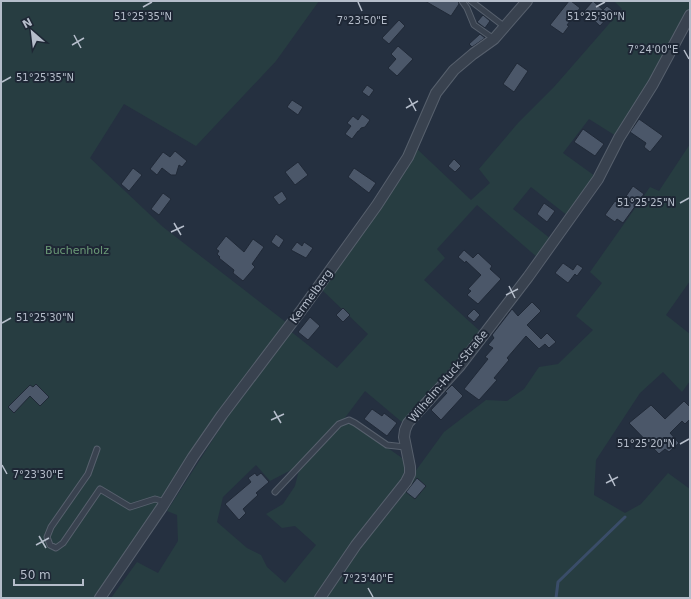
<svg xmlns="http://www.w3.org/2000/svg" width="691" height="599" font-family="'DejaVu Sans',sans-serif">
	<rect width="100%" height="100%" fill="#253040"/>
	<!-- green -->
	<path fill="#273d41" d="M1,1H319L276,61L196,146L124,104L90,158L163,227L287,323L96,598H1Z
		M614,1H690V9L651,82L616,136L589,119L563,153L595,176L568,216L531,187L513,209L551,239L538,258L477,205L437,249L445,258L424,280L482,333L457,365L403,423L365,391L344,419L338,422L295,468L270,481L256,465L223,497L217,522L247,548L261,555L267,567L285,583L316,545L295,526L282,528L266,514L283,504L295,486L299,470L340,426L349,422L354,424L402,458L406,468L403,481L317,598H111L137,562L158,573L178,541L177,515L167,511L244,391L289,330L337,368L368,334L320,288L416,148L471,200L490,183L479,169L518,123L554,87L622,9Z
		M690,144V281L666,315L690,334V381L682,392L663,372L640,393L596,460L594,495L625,513L641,504L668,473L690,489V598H323L444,432L486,400L507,401L524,389L539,367L558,364L593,330L576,316L602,283L590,272L650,187L659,191Z"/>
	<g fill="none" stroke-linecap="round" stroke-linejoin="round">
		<!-- stream -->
		<path stroke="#3a4d69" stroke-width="3" d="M556,598L558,582L625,517"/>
	</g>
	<!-- building -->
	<path fill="#4b5769" stroke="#202937" d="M425,1H458L459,4L451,16Z
		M569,1H571L580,8L567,25L569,26L563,34L550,25Z
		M593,1L603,10L607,6L616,13L611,19L608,17L600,26L584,11Z
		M483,15L490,21L485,28L477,22Z
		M399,20L405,26L389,44L382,38Z
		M480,34L485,38L472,47L469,44Z
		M398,46L413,59L397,76L388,68L396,59L391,54Z
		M517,63L528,71L514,92L503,84Z
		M367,85L374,90L369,97L362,92Z
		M292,100L303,107L298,115L287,107Z
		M362,114L370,120L365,127L361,128L359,131H358L352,139L345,134L351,126L347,123L353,116L358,120Z
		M639,119L663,136L650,152L644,147L646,143L630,132Z
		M583,129L604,144L595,156L574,142Z
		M175,151L187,161L182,167L179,165L176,175H171L162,168L157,175L150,169L163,152L170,157Z
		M454,159L461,166L455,172L448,166Z
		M298,162L308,175L295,185L285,172Z
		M133,168L142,175L129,191L121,184Z
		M354,168L376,183L369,193L348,177Z
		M633,186L644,194L623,223L617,219L615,222L605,215L615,201L620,205Z
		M282,191L287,199L279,205L273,197Z
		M163,193L171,199L159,215L151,209Z
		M544,203L555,211L547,222L537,214Z
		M276,234L284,240L279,248L271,242Z
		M226,236L244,252L253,239L264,247L252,264L255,267L243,281L233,273L234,270L219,258L220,257L217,254L219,251L216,249Z
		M297,242L302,246L304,242L313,248L306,258L291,250Z
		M464,250L473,258L478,253L492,266L490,269L501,279L478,304L467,295L471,291L468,289L481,275L466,261L465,263L458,257Z
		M563,263L573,270L577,264L583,268L577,276L575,274L568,283L555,273Z
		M532,302L541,311L527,325L541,339L547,333L556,342L549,348L545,344L539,349L526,336L507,358L509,360L494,378L497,380L479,400L464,389L488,359L485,357L493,348L488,345L494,338L492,335L512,309L518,316Z
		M343,308L350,315L343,322L336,315Z
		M474,309L480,315L474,322L467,316Z
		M310,317L320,326L308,340L298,332Z
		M36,384L49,397L40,406L30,396L14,413L8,407L30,385L33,387Z
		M452,385L463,396L441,420L431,410L447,393L445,392Z
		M684,401L690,407V419L685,424L682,421L670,433L679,443L669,452L665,449L659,454L629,423L651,405L665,419Z
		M372,409L382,416L384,413L397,423L387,436L364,419Z
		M255,473L257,476L261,473L269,482L256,493L258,495L243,509L246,513L239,520L225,504L251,482L248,478Z
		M417,478L426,486L415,499L406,492Z"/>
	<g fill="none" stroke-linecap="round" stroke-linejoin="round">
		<defs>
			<path id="service" d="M462,1L467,8L474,25L494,39
				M471,1L505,27
				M97,449L88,474L51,527L47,537L50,545L56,548L63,543L100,489L130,507L155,499L165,502
				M275,492L339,424L349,420L355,423L387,445L405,447"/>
			<path id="minor" d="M100,598L162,507L193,457L222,415L303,308L377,205L408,157L436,93L454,70L473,54L494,39L527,1
				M320,598L356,545L406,482L410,474V467L404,437L405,430L408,423L459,367L528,277L598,179L619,138L653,84L690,15"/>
		</defs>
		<!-- service casing -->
		<use href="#service" stroke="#57606d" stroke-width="7"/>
		<!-- minor casing -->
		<use href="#minor" stroke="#57606d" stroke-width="12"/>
		<!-- service -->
		<use href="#service" stroke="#39424f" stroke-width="5"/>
		<!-- minor -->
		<use href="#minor" stroke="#39424f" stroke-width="10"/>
	</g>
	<!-- ticks -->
	<path fill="none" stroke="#b5bdca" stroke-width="1.5" d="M358,2L362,11M143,7L152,2M596,7L605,2M74,35L81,48M72,45L84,38M684,50L689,59M2,82L11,77M409,98L416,111M406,108L418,101M680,203L689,198M174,223L181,235M171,232L184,226M509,286L515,298M506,295L518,289M2,323L11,318M274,411L281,423M271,420L284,414M680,444L689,439M2,465L7,474M609,474L615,486M606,483L618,477M39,536L46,548M36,545L49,538M368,588L373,597"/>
	<g text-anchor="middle" stroke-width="4" stroke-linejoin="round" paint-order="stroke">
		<!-- park labels -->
		<g font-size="11" fill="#6c9b77" stroke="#1e2735">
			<text x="77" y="254">Buchenholz</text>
		</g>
		<!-- street labels -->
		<g font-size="11" fill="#b5bdca" stroke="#1e2735">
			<text transform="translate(311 296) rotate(-54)" y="4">Kermelberg</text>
			<text transform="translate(448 376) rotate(-50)" y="4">Wilhelm-Huck-Straße</text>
		</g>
	</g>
	<g font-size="10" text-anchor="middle" fill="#b5bdca" stroke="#1e2735" stroke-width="4" stroke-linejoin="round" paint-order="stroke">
		<text x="143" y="20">51°25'35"N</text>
		<text x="596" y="20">51°25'30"N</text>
		<text x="362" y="24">7°23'50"E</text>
		<text x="653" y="53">7°24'00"E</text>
		<text x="45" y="81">51°25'35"N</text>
		<text x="646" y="206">51°25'25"N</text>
		<text x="45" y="321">51°25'30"N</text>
		<text x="646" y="447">51°25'20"N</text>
		<text x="38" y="478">7°23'30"E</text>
		<text x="368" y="582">7°23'40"E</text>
	</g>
	<!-- border -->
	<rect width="691" height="599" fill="none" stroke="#b5bdca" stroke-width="4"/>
	<!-- north arrow -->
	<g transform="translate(32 32) rotate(332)" stroke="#1e2735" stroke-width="3" paint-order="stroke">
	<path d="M0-3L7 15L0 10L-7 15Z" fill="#b5bdca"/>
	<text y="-6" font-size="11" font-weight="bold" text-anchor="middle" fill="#b5bdca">N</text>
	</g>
	<!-- scale -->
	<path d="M14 579v6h69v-6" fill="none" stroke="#b5bdca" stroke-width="2"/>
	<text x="20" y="579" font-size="12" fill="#b5bdca" stroke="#1e2735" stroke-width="3" paint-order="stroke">50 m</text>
</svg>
